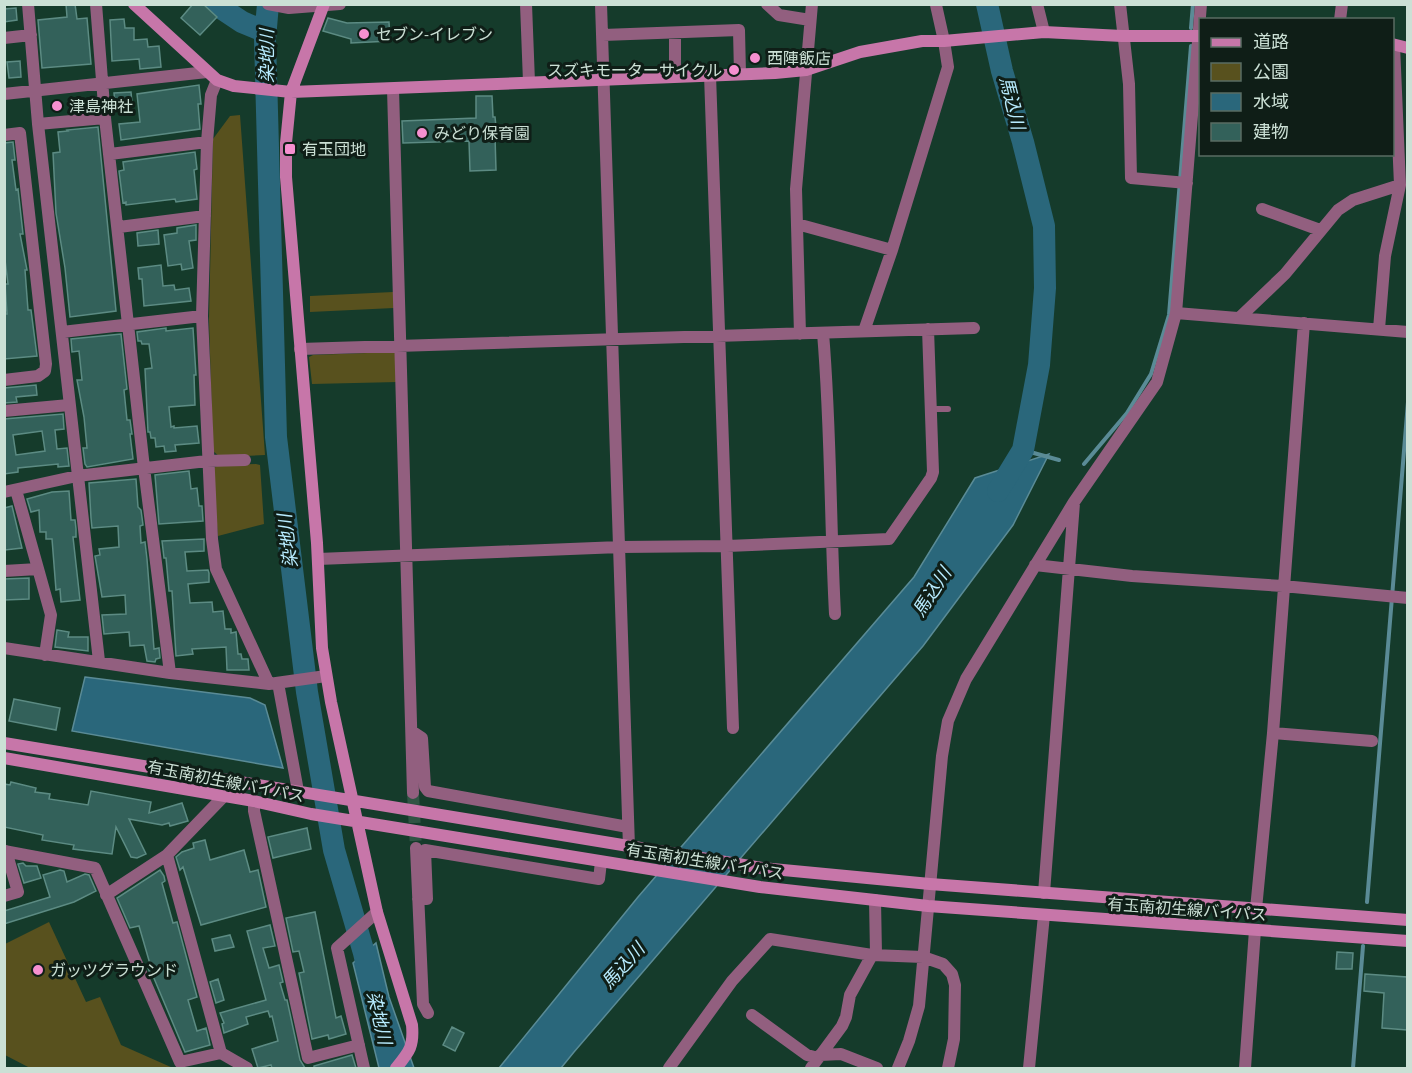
<svg xmlns="http://www.w3.org/2000/svg" width="1412" height="1073" font-family="'Source Sans 3','Noto Sans JP',sans-serif">
	<rect width="100%" height="100%" fill="#153b2b"/>
	<!-- green -->
	<path fill="#58511e" d="M240,115L265,455L220,457L213,451L209,320L213,139L230,116Z
		M393,292L394,308L310,312V296Z
		M394,352L397,356L398,382L312,384L309,357L313,355Z
		M256,464L260,465L264,524L218,536L212,469L219,465Z
		M49,922L86,1002L100,997L121,1045L173,1068H30L5,1055V944Z"/>
	<!-- water -->
	<path fill="#2a677b" stroke="#5a8b96" stroke-width="1.5" d="M1049,454L1013,525L923,646L574,1052L561,1068H499L638,897L914,577L975,478Z
		M85,677L250,698L265,705L283,768L72,731Z
		M376,943L389,997L414,1068H379L353,963Z"/>
	<g fill="none" stroke-linecap="round" stroke-linejoin="round">
		<!-- stream -->
		<path stroke="#5a8b96" stroke-width="4" d="M1191,28L1193,4
			M1023,450L1059,460
			M1084,464L1127,413L1151,374L1169,315L1191,46
			M1367,902L1408,402
			M1353,1068L1363,946"/>
		<!-- river -->
		<path stroke="#2a677b" stroke-width="22" d="M215,4L242,22L266,32
			M268,4L265,39L276,437L307,692L334,850L364,953L371,983
			M987,4L1002,71L1023,142L1044,226L1045,288L1039,365L1023,450L998,491"/>
	</g>
	<!-- building -->
	<path fill="#33615a" stroke="#5c8b83" stroke-width="1.5" fill-rule="evenodd" d="M66,4H75L77,19L87,18L91,64L42,68L38,20L67,17Z
		M193,4H203L217,17L200,35L181,18Z
		M16,8L17,20L4,22V9Z
		M328,18L347,23L389,22L390,41L351,43V39L323,31Z
		M124,19L125,28H134V40L147,39L148,47L159,46L161,67L140,69L139,59L112,61L110,20Z
		M20,61L21,77L9,78L7,62Z
		M199,85L201,104H198L200,129L121,140L119,124L140,122L137,94Z
		M131,92L132,103L115,104L114,93Z
		M476,96H492L493,117H495L497,136H495L496,170L470,171L469,141L403,143L402,121L476,118Z
		M98,127L116,311L70,317L65,268L56,213L53,153L60,152L58,132L68,131L67,130Z
		M13,142L15,160H12L16,190L18,189L23,234H20L27,270H25L28,310H31L37,356L4,359V314H7L5,284H8L4,252V143Z
		M195,152L197,169L194,170L197,199L176,202L175,199L126,205V202L123,203L119,171L124,170L123,162Z
		M196,225V240L189,241L193,268L182,270L181,264L168,266L164,235L177,233V228Z
		M158,230L159,244L138,246L137,233Z
		M161,265L163,286L174,285L175,290L189,288L191,301L144,306L142,279H139L138,268Z
		M166,328V331L193,328L196,375H194L195,405L169,407L171,427L174,426V428L197,426L199,443L175,445L176,451L165,452L164,446L156,447L155,438H151L150,432H148L145,369L152,368L149,344H142L141,341H138L137,332Z
		M121,334L127,389L124,390L127,420H130L132,434H130L133,459L87,467L85,464L83,448H87L84,417L77,380H82L79,351L72,352L71,339Z
		M36,385L37,395L16,397L17,402L4,403V388Z
		M63,414L64,429L55,430L57,449L67,448L69,466L58,467V464L18,468V472L4,474V419ZM42,431L45,451L16,455L13,435Z
		M189,471L191,489L197,488L199,506H202L203,521L159,524L155,475Z
		M136,479L138,507L141,510L143,525L140,526L141,543L145,542L147,559L154,649L159,648L160,658L156,659L155,662L147,661L144,645L130,646L129,632L104,634L102,615L126,614L125,595L102,597L95,556L100,555L99,549L119,547L118,526L92,528L91,518L89,483Z
		M69,491L71,520H75L76,529V537H73L80,600L61,602L60,589L56,590L52,539H46V532H40L39,510L31,512L27,499L52,492Z
		M12,506L22,548L5,550L4,508Z
		M204,539V551L185,552L187,571L208,570L209,573V582L188,584L190,603L212,602L213,612L223,611L225,629H231V633L236,632L238,654H241L242,659H248L249,670H227L226,647L192,649L193,654L176,656L172,591H169L166,558H164L162,541Z
		M29,578V599L4,600V579Z
		M57,630L69,632L68,637H88V651L55,647Z
		M14,699L60,708L56,730L9,721Z
		M11,782L36,788L35,792L50,794L49,799L88,805L91,791L151,802L149,813L182,803L188,821L170,826L169,823L162,825L129,819L146,854L137,858L131,857L116,827L112,854L73,849L74,845L42,840L43,835L4,827V784L10,785Z
		M307,828L311,849L273,858L268,837Z
		M205,840L210,860L244,850L250,872L258,870L266,907L201,925L183,867L180,870L176,857L182,852L194,848L193,843Z
		M23,863L26,866H37L41,878L24,883L18,864Z
		M60,870L64,871L67,882L85,874L89,875L96,891L74,902L4,924V911L50,897L43,875Z
		M160,870L164,876L165,881L162,883L173,923L177,922L197,997L188,1000L197,1031L206,1028L210,1045L185,1052L153,976H151L147,965L150,964L139,926L130,928L117,898Z
		M315,912L336,1018L341,1016L346,1034L329,1039L328,1035L312,1039L299,973L304,972L299,951L293,952L286,918Z
		M270,925L275,946L263,948L269,968L279,965L283,982L280,983L285,1000H287L300,1060L305,1068H272L271,1065L258,1068L252,1049L278,1041L272,1016L270,1017L268,1011L246,1017L248,1024L224,1033L222,1024L224,1023L220,1013L266,1000L247,931Z
		M230,935L234,947L215,951L212,939Z
		M1337,952L1353,953L1352,969H1336Z
		M1365,974L1407,977V1030L1382,1028L1384,993L1364,991Z
		M218,979L224,1000L216,1003L210,982Z
		M452,1027L464,1033L455,1051L443,1045Z
		M352,1055L356,1068H314V1066Z"/>
	<g fill="none" stroke-linecap="round" stroke-linejoin="round">
		<!-- street-tunnel -->
		<path stroke="#305444" stroke-width="12" stroke-dasharray="12 6" stroke-linecap="butt" d="M413,793L416,848"/>
		<!-- lane -->
		<path stroke="#925f7f" stroke-width="6" d="M931,409H948"/>
		<!-- street -->
		<path stroke="#925f7f" stroke-width="12" d="M28,4L38,124L99,661
			M96,4L105,118L144,468L170,673
			M268,4L289,8L340,4
			M526,4L529,82
			M601,4L629,847
			M767,4L779,15L810,20
			M1037,4L1044,32
			M1120,4L1129,84L1131,178L1187,183
			M1340,20L1342,4
			M675,33V76
			M603,35L739,30L740,74
			M4,38L31,35
			M710,75L733,728
			M217,80L211,95L207,142L202,316L212,539L216,569L269,684
			M393,89L413,793
			M4,94L207,72
			M38,124L105,118
			M4,135L20,133L46,364L45,371L38,376L4,380
			M110,154L207,142
			M1262,209L1320,230
			M797,224L892,250
			M119,227L205,216
			M1176,313L1408,332
			M1239,318L1285,274L1338,210L1353,200L1400,185
			M1379,329L1385,256L1400,185L1394,45
			M864,331L892,250L948,67L944,41L936,5
			M62,332L202,316
			M823,333C831,427 830,520 835,614
			M800,334L796,189L812,4
			M300,349L974,328
			M4,411L69,405
			M16,490L51,615L45,655
			M4,492L77,476L207,461L245,460
			M318,559L620,547L727,546L889,539L931,478L933,472L928,329
			M1035,565L1132,576L1283,586L1408,598
			M4,571L38,569
			M4,648L170,673L269,684L326,676
			M278,683L298,791
			M413,732L422,738L425,787L428,791L628,827
			M1273,733L1372,741
			M254,801V811L308,1058L359,1045
			M416,848L423,1004L428,1013
			M4,851L95,868L180,1062L221,1053L247,1068
			M167,855L221,1053
			M1044,893L1074,503
			M106,895L167,855L223,797
			M4,896L18,892L6,851
			M418,899H427L425,850L599,879L601,862
			M875,900L876,954
			M1256,909L1273,733L1304,323
			M752,1015L807,1055L818,1058
			M820,1055L841,1054L877,1068
			M364,1068L337,948L377,912
			M669,1068L732,981L770,939L872,955L923,957L943,964L952,974L955,985L954,1039L948,1068
			M811,1068L842,1026L846,1017L850,995L872,955
			M898,1068L909,1041L919,1006L942,756L948,721L966,679L1074,502L1157,382L1176,313L1201,4
			M1029,1068L1044,915
			M1245,1068L1255,930"/>
		<!-- secondary -->
		<path stroke="#c776a9" stroke-width="12" d="M134,4L217,80L234,86L291,92L775,73L806,70L860,52L922,41H944L1044,32L1122,36H1200
			M324,4L291,92L286,143V177L317,543L322,648L331,702L377,912L412,1025C414,1047 409,1052 396,1068
			M1392,44L1408,48
			M4,743L762,868L930,884L1408,920
			M4,758L254,801L311,814L760,887L928,906L1408,941"/>
	</g>
	<!-- markers -->
	<g fill="#f690d0" stroke="#0f1e17" stroke-width="2">
		<circle cx="364" cy="34" r="6"/>
		<circle cx="755" cy="58" r="6"/>
		<circle cx="734" cy="70" r="6"/>
		<circle cx="57" cy="106" r="6"/>
		<circle cx="422" cy="133" r="6"/>
		<rect x="284" y="143" width="12" height="12" rx="3"/>
		<circle cx="38" cy="970" r="6"/>
	</g>
	<g text-anchor="middle" stroke-width="6" stroke-linejoin="round" paint-order="stroke">
		<!-- poi labels -->
		<g font-size="16" fill="#cbe0d5" stroke="#0f1e17" text-anchor="start">
			<text x="376" y="40">セブン-イレブン</text>
			<text x="767" y="64">西陣飯店</text>
			<text x="722" y="76" text-anchor="end">スズキモーターサイクル</text>
			<text x="69" y="112">津島神社</text>
			<text x="434" y="139">みどり保育園</text>
			<text x="302" y="155">有玉団地</text>
			<text x="50" y="976">ガッツグラウンド</text>
		</g>
		<!-- street labels -->
		<g font-size="16" fill="#cbe0d5" stroke="#0f1e17">
			<text transform="translate(226 781) rotate(11)" y="6">有玉南初生線バイパス</text>
			<text transform="translate(705 861) rotate(9)" y="6">有玉南初生線バイパス</text>
			<text transform="translate(1187 909) rotate(4)" y="6">有玉南初生線バイパス</text>
		</g>
		<!-- water labels -->
		<g font-size="18" font-style="italic" fill="#b8ecff" stroke="#0f1e17">
			<text transform="translate(267 56) rotate(-90)" y="6">染地川</text>
			<text transform="translate(1012 103) rotate(76)" y="6">馬込川</text>
			<text transform="translate(288 541) rotate(-97)" y="6">染地川</text>
			<text transform="translate(932 592) rotate(-57)" y="6">馬込川</text>
			<text transform="translate(623 966) rotate(-48)" y="6">馬込川</text>
			<text transform="translate(379 1018) rotate(77)" y="6">染地川</text>
		</g>
	</g>
	<!-- border -->
	<rect width="1412" height="1073" fill="none" stroke="#cbe0d5" stroke-width="12"/>
	<!-- legend -->
	<rect x="1199" y="18" width="195" height="138" fill="#0f1e17" stroke="#5a6c63" stroke-width="1.5"/>
	<rect x="1211" y="38" width="30" height="9" fill="#c776a9" stroke="#5a6c63" stroke-width="1.5"/>
	<text x="1253" y="48" font-size="18" fill="#cbe0d5">道路</text>
	<rect x="1211" y="63" width="30" height="18" fill="#58511e" stroke="#5a6c63" stroke-width="1.5"/>
	<text x="1253" y="78" font-size="18" fill="#cbe0d5">公園</text>
	<rect x="1211" y="93" width="30" height="18" fill="#2a677b" stroke="#5a6c63" stroke-width="1.5"/>
	<text x="1253" y="108" font-size="18" fill="#cbe0d5">水域</text>
	<rect x="1211" y="123" width="30" height="18" fill="#33615a" stroke="#5a6c63" stroke-width="1.5"/>
	<text x="1253" y="138" font-size="18" fill="#cbe0d5">建物</text>
</svg>
